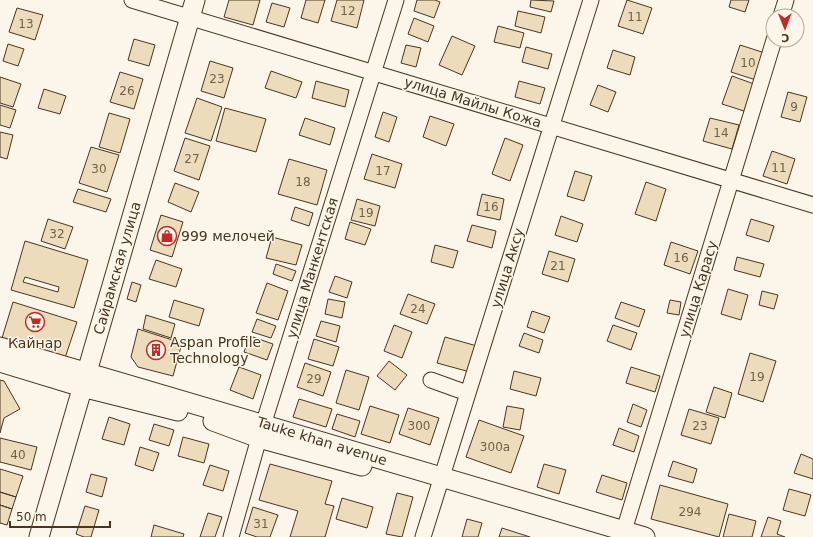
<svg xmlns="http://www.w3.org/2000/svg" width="813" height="537" font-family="'DejaVu Sans',sans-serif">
	<rect width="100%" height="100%" fill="#fbf6e9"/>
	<!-- building -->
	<path fill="#ecdcbc" stroke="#4a3520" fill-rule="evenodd" d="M229,0H260L253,25L224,17Z
		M306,0H325L318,23L301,18Z
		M337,0H364L357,28L331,21Z
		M417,0H435L440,2L434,18L414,11Z
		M531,0L554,1L551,12L530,7Z
		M627,0L652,8L643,34L618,26Z
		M731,0H749L745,12L729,7Z
		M272,3L290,8L284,27L266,22Z
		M17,8L43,15L35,40L9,32Z
		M518,11L545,17L541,33L515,26Z
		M414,18L434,26L428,42L408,34Z
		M498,26L524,33L520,48L494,42Z
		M452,36L475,46L462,75L439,65Z
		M134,39L155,45L149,66L128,60Z
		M8,44L24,49L18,66L3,61Z
		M406,45L421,48L416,67L401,63Z
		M740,45L765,53L756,80L731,72Z
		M526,47L552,54L548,69L522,62Z
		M613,50L635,57L630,75L607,68Z
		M210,61L233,68L224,98L201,91Z
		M271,71L302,82L296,98L265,88Z
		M120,72L143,79L134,109L110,102Z
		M732,76L754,84L744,111L722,104Z
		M0,77L21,84L13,107L0,103Z
		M316,81L349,90L345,107L312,98Z
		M519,81L545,88L540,104L515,97Z
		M598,85L616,92L608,112L590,105Z
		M44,89L66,96L60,114L38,108Z
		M788,92L807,97L800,122L781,117Z
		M197,98L222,107L211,141L185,133Z
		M0,105L16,110L10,128L0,125Z
		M225,108L266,119L256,152L216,141Z
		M383,112L397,117L389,142L375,137Z
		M109,113L130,119L120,153L99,147Z
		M430,116L454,124L446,146L423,137Z
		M305,118L335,128L330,145L299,135Z
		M710,118L739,125L732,149L703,141Z
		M0,132L13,135L7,159L0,157Z
		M185,138L210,146L199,180L174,171Z
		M505,138L523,145L510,181L492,174Z
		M91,147L119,155L107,192L79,183Z
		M772,151L795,159L787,184L763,176Z
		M372,154L402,164L395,188L364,179Z
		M289,159L327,170L317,205L278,194Z
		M575,171L592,176L584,201L567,196Z
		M646,182L666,189L656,221L635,214Z
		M175,183L199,192L191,212L168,202Z
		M78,189L111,199L106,212L73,202Z
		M482,194L504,199L500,220L477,215Z
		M357,199L380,206L375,226L351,220Z
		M295,207L313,213L309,226L291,220Z
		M161,215L183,222L172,257L150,250Z
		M561,216L583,224L577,242L555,235Z
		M48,219L73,227L65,249L41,241Z
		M751,219L774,226L769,242L746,235Z
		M350,222L371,229L365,245L345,239Z
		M472,225L496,231L492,248L467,241Z
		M272,237L302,245L296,265L266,258Z
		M25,241L88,260L74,308L11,290ZM25,277L59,287L58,292L23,282Z
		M671,242L698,251L690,274L664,265Z
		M435,245L458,251L453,268L431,262Z
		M549,251L575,259L568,282L542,274Z
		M737,257L764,264L760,277L734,270Z
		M156,260L182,269L176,287L149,279Z
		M276,264L296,271L292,281L273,274Z
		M335,276L352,282L347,298L329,292Z
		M132,282L141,285L136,302L127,299Z
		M267,283L288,291L278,320L256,313Z
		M728,289L748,295L741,320L721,314Z
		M762,291L778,295L774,309L759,305Z
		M408,294L435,304L427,324L400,314Z
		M328,299L345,302L342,318L325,314Z
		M174,300L204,309L199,326L169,317Z
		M670,300L681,302L679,315L667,313Z
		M13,302L77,322L65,358L2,338Z
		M621,302L645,310L639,327L615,318Z
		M532,311L550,317L544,333L527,327Z
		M146,315L175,324L171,338L143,329Z
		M257,319L276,326L271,338L252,332Z
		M321,321L340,326L336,342L316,336Z
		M394,325L412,332L402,358L384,351Z
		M613,325L637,333L631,350L607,341Z
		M138,329L182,343L173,376L138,367L131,357Z
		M524,333L543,340L539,353L519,346Z
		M250,336L273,344L267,360L244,352Z
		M445,337L477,346L470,372L437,363Z
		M314,339L339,347L333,366L308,359Z
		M750,353L776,361L763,402L738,394Z
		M389,361L407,375L395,390L377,376Z
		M305,363L331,372L323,396L297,387Z
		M239,367L261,375L253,399L230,390Z
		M631,367L660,376L655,392L626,383Z
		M346,370L369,377L359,410L336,403Z
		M514,371L541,378L536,396L510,389Z
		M0,380L4,381L20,409L4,418L0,433Z
		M714,387L732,393L725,418L706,412Z
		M299,399L332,409L326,427L293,417Z
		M633,404L647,410L641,427L627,422Z
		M370,406L399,415L390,443L361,434Z
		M507,406L524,409L520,430L503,427Z
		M408,408L439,418L430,445L399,434Z
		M689,409L719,418L711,444L681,435Z
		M337,414L360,421L355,437L332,429Z
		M109,417L130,424L124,445L102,439Z
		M479,420L524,436L511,473L466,457Z
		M154,424L174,430L169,446L149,440Z
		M619,428L639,436L634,452L613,445Z
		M183,437L209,444L204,463L178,456Z
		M0,438L37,447L31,470L0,462Z
		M140,447L159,453L153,471L135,465Z
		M801,454L813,459V479L794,473Z
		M673,461L697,469L693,483L668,476Z
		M270,464L332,481L325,504L334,506L325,537H290L298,511L259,500Z
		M544,464L566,470L559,494L537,487Z
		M210,465L229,471L223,491L203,485Z
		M0,469L23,476L16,497L0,492Z
		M91,474L107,478L102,497L86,492Z
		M602,475L627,483L622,500L596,492Z
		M660,485L728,504L719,537L651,519Z
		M789,489L811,495L805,516L783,510Z
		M0,492L16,497L12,509L0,505Z
		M397,493L413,497L402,537L386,534Z
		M342,498L373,507L367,528L336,519Z
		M0,505L12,509L7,525L0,523Z
		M85,506L99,510L91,537H84L76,534Z
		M253,507L278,515L270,537H257L245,533Z
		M208,513L222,517L215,537H200Z
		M729,514L756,521L752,537H723Z
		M768,517L781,521L777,534L785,537H761Z
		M467,519L482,523L478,537H462Z
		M154,525L184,534L183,537H151Z
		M502,528L530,537H499Z"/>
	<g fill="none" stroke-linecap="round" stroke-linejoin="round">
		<defs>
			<path id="minor" d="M132,0L813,205
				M781,16L786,0
				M431,380L467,393
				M231,537L259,438L396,0
				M423,537L591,0
				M622,537L774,40"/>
			<path id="major" d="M0,347L645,537
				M0,362L82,387L178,411
				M213,421L259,438L362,466
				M39,537L195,0"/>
		</defs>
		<!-- minor casing -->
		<use href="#minor" stroke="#4a3520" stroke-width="17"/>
		<!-- major casing -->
		<use href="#major" stroke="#4a3520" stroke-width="21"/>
		<!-- minor -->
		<use href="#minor" stroke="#fbf6e9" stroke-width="15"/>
		<!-- major -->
		<use href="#major" stroke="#fbf6e9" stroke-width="19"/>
	</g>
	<!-- icons -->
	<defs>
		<symbol id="shop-ring" viewBox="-11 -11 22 22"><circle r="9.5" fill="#fbf6e9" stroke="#c62828" stroke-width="1.5"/><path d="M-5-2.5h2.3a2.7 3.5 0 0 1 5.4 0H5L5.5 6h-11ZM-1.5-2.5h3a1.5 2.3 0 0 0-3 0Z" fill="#c62828"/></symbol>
		<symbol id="supermarket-ring" viewBox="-11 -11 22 22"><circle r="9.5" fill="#fbf6e9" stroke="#c62828" stroke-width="1.5"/><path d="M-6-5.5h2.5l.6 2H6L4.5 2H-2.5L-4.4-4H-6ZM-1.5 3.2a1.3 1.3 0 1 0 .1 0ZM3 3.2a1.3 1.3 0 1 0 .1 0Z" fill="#c62828"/></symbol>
		<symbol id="building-ring" viewBox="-11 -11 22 22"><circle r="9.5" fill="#fbf6e9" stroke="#c62828" stroke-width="1.5"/><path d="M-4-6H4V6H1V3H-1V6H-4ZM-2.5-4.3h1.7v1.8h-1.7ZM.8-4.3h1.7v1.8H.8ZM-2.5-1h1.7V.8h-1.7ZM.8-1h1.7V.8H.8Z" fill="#c62828"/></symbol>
	</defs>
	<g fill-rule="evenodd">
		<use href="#shop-ring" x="156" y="225" width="22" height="22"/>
		<use href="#supermarket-ring" x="24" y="311" width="22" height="22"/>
		<use href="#building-ring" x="145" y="339" width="22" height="22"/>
	</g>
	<g text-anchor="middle" stroke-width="3" stroke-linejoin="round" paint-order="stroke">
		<!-- number labels -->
		<g font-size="12" fill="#725f47">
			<text x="348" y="15">12</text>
			<text x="635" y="21">11</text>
			<text x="26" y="28">13</text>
			<text x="748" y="67">10</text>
			<text x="217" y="83">23</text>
			<text x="127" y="95">26</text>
			<text x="794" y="111">9</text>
			<text x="721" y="137">14</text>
			<text x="192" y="163">27</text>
			<text x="779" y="172">11</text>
			<text x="99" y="173">30</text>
			<text x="383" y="175">17</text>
			<text x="303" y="186">18</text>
			<text x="491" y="211">16</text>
			<text x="366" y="217">19</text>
			<text x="57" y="238">32</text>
			<text x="681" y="262">16</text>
			<text x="558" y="270">21</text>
			<text x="418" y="313">24</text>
			<text x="757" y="381">19</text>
			<text x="314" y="383">29</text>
			<text x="419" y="430">300</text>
			<text x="700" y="430">23</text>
			<text x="495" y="451">300а</text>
			<text x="18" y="459">40</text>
			<text x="690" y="516">294</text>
			<text x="261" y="528">31</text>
		</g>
		<!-- street labels -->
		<g font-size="14" fill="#4a3520" stroke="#fbf6e9">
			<text transform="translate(473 102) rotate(17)" y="5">улица Майлы Кожа</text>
			<text transform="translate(117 268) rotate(-74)" y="5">Сайрамская улица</text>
			<text transform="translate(312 268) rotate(-73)" y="5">улица Манкентская</text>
			<text transform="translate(507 268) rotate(-73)" y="5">улица Аксу</text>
			<text transform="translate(698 289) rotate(-73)" y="5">улица Карасу</text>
			<text transform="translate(322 441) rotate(17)" y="5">Tauke khan avenue</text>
		</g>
		<!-- poi labels -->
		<g font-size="14" fill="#4a3520" stroke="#fbf6e9" text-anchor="start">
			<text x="181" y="241">999 мелочей</text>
			<text x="170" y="347">Aspan Profile<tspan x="170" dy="16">Technology</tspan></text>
			<text x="35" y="348" text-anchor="middle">Кайнар</text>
		</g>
	</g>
	<!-- north arrow -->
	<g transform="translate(785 28) rotate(179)"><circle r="19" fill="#fbf6e9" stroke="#b4a999"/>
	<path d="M0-3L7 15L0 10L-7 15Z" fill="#c62828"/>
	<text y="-6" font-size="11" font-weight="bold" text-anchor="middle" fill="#4a3520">С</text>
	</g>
	<!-- scale -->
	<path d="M10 521v6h100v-6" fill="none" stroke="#4a3520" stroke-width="2"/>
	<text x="16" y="521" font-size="12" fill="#4a3520" stroke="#fbf6e9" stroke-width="3" paint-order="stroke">50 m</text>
</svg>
